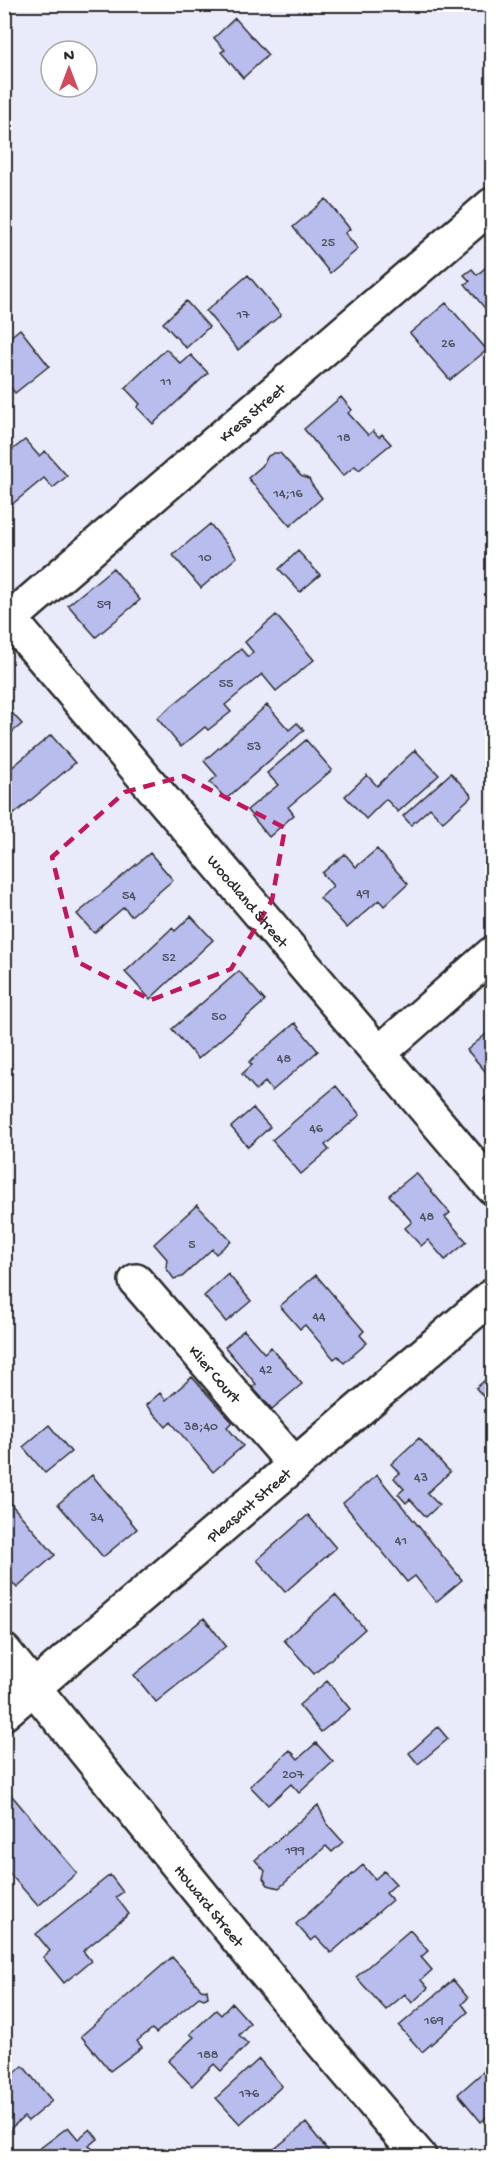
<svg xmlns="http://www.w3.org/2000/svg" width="497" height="2161" font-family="'Gochi Hand',sans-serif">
	<rect width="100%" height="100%" fill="#eaebfa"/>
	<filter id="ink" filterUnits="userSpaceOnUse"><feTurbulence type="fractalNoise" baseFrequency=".0167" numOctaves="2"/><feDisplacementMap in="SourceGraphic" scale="12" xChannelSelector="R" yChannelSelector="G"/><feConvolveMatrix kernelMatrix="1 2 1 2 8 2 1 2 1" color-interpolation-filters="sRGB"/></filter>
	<g filter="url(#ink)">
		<!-- building -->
		<path fill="#b8bdee" stroke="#2b2b2b" stroke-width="1.5" d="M235,18L268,55L243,78L221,52L225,50L214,38Z
			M326,199L350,229L345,233L358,249L330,273L293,227Z
			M492,262V317L465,284L470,281L464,275L472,269L477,275Z
			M248,275L281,315L238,350L206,311Z
			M186,301L209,327L186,348L163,323Z
			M446,303L487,350L450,380L410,333Z
			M20,329L49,366L15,393L4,379V342Z
			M166,349L181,364L191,355L208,373L153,424L137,407L140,404L125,388Z
			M341,397L352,410L348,413L368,435L373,431L379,437L382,434L391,444L359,470L355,466L343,476L304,429Z
			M25,440L39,456L45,451L67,476L53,488L44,478L4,511V471L7,469L4,465V456Z
			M274,453H280L301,476L309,479L312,485L322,498L290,526L248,478L262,466L268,456Z
			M210,524L237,557L201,588L173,555Z
			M298,551L320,575L300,592L279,569Z
			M113,568L140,600L96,637L68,605Z
			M276,615L314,660L276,691L262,674L225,705L231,712L208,730L205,727L181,747L157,718L241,649L248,657L253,652L245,642Z
			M4,704L22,724L4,739Z
			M267,705L289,730L297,723L304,730L226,799L210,782L217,776L204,761Z
			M51,735L75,763L7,820L4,817V774Z
			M306,740L332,770L288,807L294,815L269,837L247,810L278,785L267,773Z
			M415,750L439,775L398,812L386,799L366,819L345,796L367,775L377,786Z
			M451,773L472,796L443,822L430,808L411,825L403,816Z
			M377,849L408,884L384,906L379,900L347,928L320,898L333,886L322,873L345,854L356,867Z
			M150,853L173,880L131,916L124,907L94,933L77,914Z
			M191,916L213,940L150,999L125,972L172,928L175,931Z
			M239,971L265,1001L198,1059L172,1029Z
			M295,1023L318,1051L272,1091L265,1082L256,1090L242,1074L252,1065L249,1062Z
			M492,1029V1079L467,1050Z
			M336,1086L360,1115L325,1145L329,1150L301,1174L272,1140Z
			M492,1092V1109L484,1099Z
			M253,1108L270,1127L248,1147L231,1127Z
			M416,1173L450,1213L445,1217L467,1242L445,1260L428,1240L421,1246L405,1228L412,1222L389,1195Z
			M197,1205L231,1241L216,1254L212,1249L182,1277L174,1279L166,1268L167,1259L154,1244Z
			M228,1274L251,1301L226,1322L204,1296Z
			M316,1275L364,1331L360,1335L367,1343L344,1363L338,1356L334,1359L305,1325L300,1329L280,1306Z
			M244,1330L264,1353L271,1347L302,1384L272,1409L252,1387L256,1384L225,1347Z
			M492,1374V1407L476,1388Z
			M192,1377L232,1422L227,1427L243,1446L213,1472L171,1422L166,1427L146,1405L160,1393L166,1400Z
			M49,1425L71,1452L45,1473L23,1447Z
			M419,1438L450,1472L427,1493L439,1505L426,1517L410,1499L406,1503L398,1494L404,1489L394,1478L400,1473L391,1464Z
			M92,1475L137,1529L103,1557L58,1504Z
			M377,1475L462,1580L436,1602L415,1576L407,1582L343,1503Z
			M4,1496L55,1555L17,1588L4,1573Z
			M308,1515L336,1548L285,1592L257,1560Z
			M335,1595L365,1629L314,1674L284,1640Z
			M204,1618L226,1646L156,1702L134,1675Z
			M327,1681L350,1709L321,1732L299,1705Z
			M438,1727L448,1739L418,1764L409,1753Z
			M316,1743L333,1762L299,1793L291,1784L268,1805L250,1786L290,1750L298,1759Z
			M7,1790L77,1873L38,1906L4,1867V1792Z
			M318,1805L327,1824L343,1842L332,1852L326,1846L279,1888L268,1885L263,1878L265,1871L255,1860Z
			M363,1865L375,1879L384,1871L396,1884L386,1893L392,1900L331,1953L316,1937L311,1941L296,1924Z
			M110,1875L123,1892L116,1897L129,1914L83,1951L91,1961L64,1983L43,1957L50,1951L36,1934Z
			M410,1930L428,1951L421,1957L432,1970L421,1980L428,1988L412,2003L405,1994L386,2010L356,1977Z
			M172,1957L201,1989L207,1990L208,1997L204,1999L199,1997L156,2033L152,2029L137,2041L142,2047L110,2071L81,2036Z
			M453,1980L468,1998L462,2004L468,2012L422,2052L399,2026Z
			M232,2003L250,2023L239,2035L248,2044L221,2071L214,2064L192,2086L168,2061L194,2037L190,2034L216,2010L221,2015Z
			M492,2051V2112L481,2122L458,2094L491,2065L484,2058Z
			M259,2059L282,2086L240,2124L216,2098Z
			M23,2066L52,2101L28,2121L24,2117L4,2134V2082Z
			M306,2123L328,2151L322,2156H266Z
			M68,2127L78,2139L90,2129L98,2139L89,2145L98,2156H30Z"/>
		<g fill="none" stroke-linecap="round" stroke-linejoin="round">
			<defs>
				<g id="minor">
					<path id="s1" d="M4,612L492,1187"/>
					<path id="s2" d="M10,619L492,205"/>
					<path d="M379,1053L492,954"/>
					<path id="s3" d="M136,1281L295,1465"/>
					<path id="s4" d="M4,1651L314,2033L419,2156"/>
					<path id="s5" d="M4,1713L492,1296"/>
				</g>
			</defs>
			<!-- minor casing -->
			<use href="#minor" stroke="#2b2b2b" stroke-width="38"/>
			<!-- minor -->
			<use href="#minor" stroke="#fff" stroke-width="33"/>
		</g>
	</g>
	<!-- marked area -->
	<path fill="none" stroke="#c2185b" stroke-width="4.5" stroke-dasharray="12 8" stroke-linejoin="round" d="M184,776L285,828L272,900L231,969L151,1000L78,962L52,857L125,792Z"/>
	<g text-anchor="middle" stroke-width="6" stroke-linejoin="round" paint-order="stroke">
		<!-- number labels -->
		<g font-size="14" fill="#4e505c">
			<text x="328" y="246">25</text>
			<text x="243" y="318">17</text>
			<text x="448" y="347">26</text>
			<text x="166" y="385">11</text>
			<text x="344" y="441">18</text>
			<text x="288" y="497">14;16</text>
			<text x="205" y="561">10</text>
			<text x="104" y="608">59</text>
			<text x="226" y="687">55</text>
			<text x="254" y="750">53</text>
			<text x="363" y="897">49</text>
			<text x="129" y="899">54</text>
			<text x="169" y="961">52</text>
			<text x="219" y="1020">50</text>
			<text x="284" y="1062">48</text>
			<text x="316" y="1132">46</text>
			<text x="427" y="1220">48</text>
			<text x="192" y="1248">5</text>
			<text x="319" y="1320">44</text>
			<text x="266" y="1373">42</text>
			<text x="201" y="1430">38;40</text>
			<text x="421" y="1481">43</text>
			<text x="97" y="1521">34</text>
			<text x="401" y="1544">41</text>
			<text x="293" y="1778">207</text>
			<text x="295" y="1854">199</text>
			<text x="434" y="2024">169</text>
			<text x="208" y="2058">188</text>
			<text x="249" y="2097">176</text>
		</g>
		<!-- street labels -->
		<g font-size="16" fill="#2b2b2b" stroke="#fff">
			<text dy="6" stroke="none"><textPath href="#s2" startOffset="318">Kress Street</textPath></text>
			<text dy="6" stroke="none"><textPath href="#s1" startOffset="378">Woodland Street</textPath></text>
			<text dy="6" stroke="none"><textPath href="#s3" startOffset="122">Klier Court</textPath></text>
			<text dy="6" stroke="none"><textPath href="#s5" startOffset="321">Pleasant Street</textPath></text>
			<text dy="6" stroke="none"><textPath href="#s4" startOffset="327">Howard Street</textPath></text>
		</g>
	</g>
	<!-- margin -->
	<rect width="497" height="2161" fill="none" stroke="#fff" stroke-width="24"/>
	<rect x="12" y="12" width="473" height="2137" fill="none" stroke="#2b2b2b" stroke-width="2" filter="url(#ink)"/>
	<!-- north arrow -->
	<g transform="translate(69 69)"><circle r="28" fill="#ffffff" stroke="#aaaaaa" stroke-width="1.5"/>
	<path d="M0-4.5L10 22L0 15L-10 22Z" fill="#d1495b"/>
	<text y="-9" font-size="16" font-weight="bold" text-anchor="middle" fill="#2b2b2b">N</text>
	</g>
</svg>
